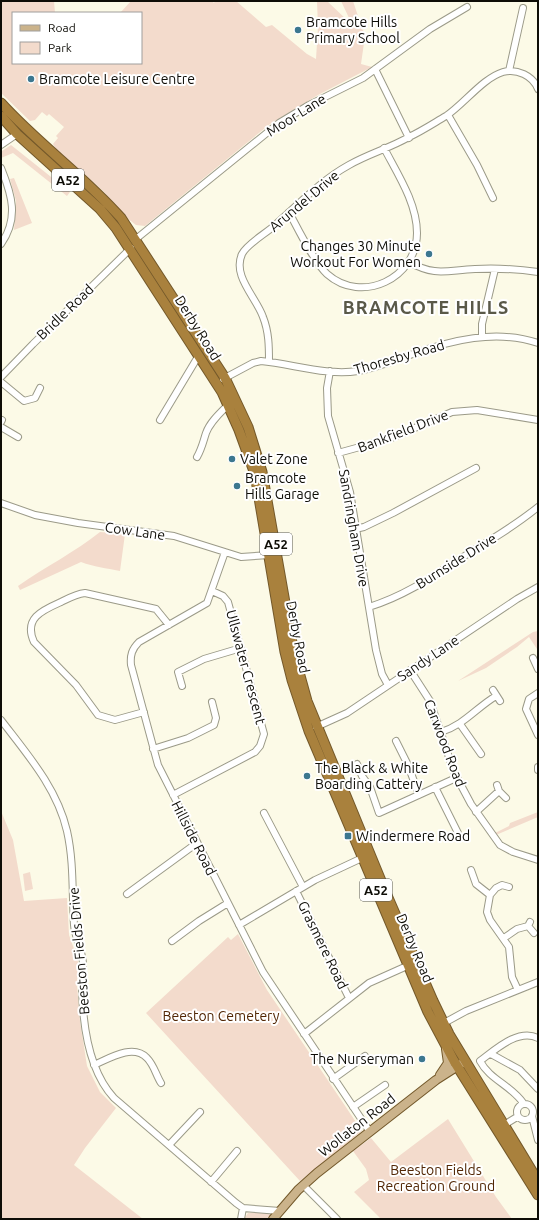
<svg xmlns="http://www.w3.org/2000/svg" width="539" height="1220" font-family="Ubuntu,sans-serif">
	<rect width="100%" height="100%" fill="#fcfae7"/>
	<!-- green -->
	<path fill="#f3dbcc" d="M1,1H54L55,13H13V63H141V13H120L131,1H212L214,3L215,1H236L266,27L272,25L307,54L316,59L318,27L317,1H327L348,21L363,30L365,36L361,64L372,67L318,95L270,124L145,226L136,225L127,218L103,191L56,149L53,144L58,138L56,136L64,127L49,114L47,116L42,112L35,120L30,121L1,93Z
		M341,1H353L360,22L349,18Z
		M11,145L70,192L67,196L13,153L1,158L2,151Z
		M14,178L32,223L14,230L16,201L10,179Z
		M100,532L125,534L120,571C106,568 94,567 81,562L20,590L18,586C45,567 75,552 100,532Z
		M538,631V649H537L529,637L517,647L486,668L458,681L533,632Z
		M1,811L13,840L24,901L67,898L69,935L78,960L77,985L80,1021L87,1066L100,1092L116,1108L85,1148L74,1165L143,1219H1Z
		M538,812V817L496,835L495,833L509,826L510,823Z
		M30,872L33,889L25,891L23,874Z
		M238,934L267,990L362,1131L300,1181L146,1013L228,937L231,940Z
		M448,1119L496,1197L512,1219H381L354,1192L369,1180L366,1169L353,1151L371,1138L391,1162Z
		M268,1212L271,1215L267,1219H244L248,1213Z"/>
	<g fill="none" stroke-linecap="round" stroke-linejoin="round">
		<defs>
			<path id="minor" d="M375,69L409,138
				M509,71L523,8
				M448,115L477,165L493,198
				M1,145L17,134
				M1,168C12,195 19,218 1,244
				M289,212C298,229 314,262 327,274C362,305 417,278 417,233C417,203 397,173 384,148
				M136,239L279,123L309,105L363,78L430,29L467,7
				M409,262C436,277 447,270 475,269C496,268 517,269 538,272
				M482,337V324L495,269
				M269,362C269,347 269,332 263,317C256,297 232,276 242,254C247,244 265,234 274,226C298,205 320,181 349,165C368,154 390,148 409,137C422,131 434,123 446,116C464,104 483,78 503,72C517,68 533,76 538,89
				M330,371L327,388L328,416L350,492L376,650L382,674L388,685
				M1,377L33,344L131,248
				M223,379L253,363L261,361C293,364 326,376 358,371C376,368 393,361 410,355C451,340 496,329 538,343
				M1,382L24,401L35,398L40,388
				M160,420L199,355
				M1,422L2,420
				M1,427L18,437
				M338,453L389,439L452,412L477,410L538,420
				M197,457C202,448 203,442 206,433C210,422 220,413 228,405
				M1,503L35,515L78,523L174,536L241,557L269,555
				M355,529L364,527L393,513L476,468
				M225,552L207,603L139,642C132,649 130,655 131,665L158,765L263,972L370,1132
				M369,607C405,596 435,575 466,555C491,540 516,525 538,507
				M533,658L538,669
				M410,670L430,701L454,772L471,804L500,845L513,852L538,860
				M182,686L178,672L204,659L241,648
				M493,690L500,701
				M538,693L529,699L526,709L538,735
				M144,712L115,720L98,715L76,685L34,642C23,618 43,610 61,602C69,598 76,594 85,593L156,609L169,625
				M1,720C27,754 57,788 67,831C74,862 72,894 74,925C75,938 82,950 83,963C83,972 82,981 82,990C83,1027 89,1071 114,1098L236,1203L243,1208L280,1211
				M460,724L481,754
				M316,727L347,713L517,599L538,587
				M441,732C464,725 476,708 496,696
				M396,741L408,765L419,795
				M153,749L188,738L214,725L216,718L212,702
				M357,764L362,776L370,787L379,813L456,778
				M538,767V770
				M497,785L499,791L506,798
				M435,787L458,833
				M173,795L255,752L260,746L264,734L228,602L223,596L212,591
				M476,812L499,791
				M264,813L303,887
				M471,870L476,884L490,895
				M509,887L502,885L496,888L490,895L487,912L490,920L509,947L512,977L518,990
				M296,891L349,998
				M127,894L197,843
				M530,922L528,926L534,933
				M239,925L315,880L362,858
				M504,938L517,929L528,926
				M172,941L199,921L228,903
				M444,1023L466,1011L538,982
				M304,1034L369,983L407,966
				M491,1054L520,1070L538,1089
				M94,1065C108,1059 133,1043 147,1058C154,1065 156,1075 161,1083
				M333,1079L365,1056
				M517 1112a8 8 0 1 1 16 0a8 8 0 1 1-16 0Z
				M524,1104C511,1085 490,1080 480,1061C495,1050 518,1028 538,1038
				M353,1107L385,1085
				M532,1116L538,1140
				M504,1125L517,1117
				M169,1145L200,1112
				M211,1182L237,1151
				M303,1185L337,1219
				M241,1219L243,1208"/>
			<path id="major" d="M440,1075L448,1063L446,1049
				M273,1219L298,1190L317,1173L436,1080L461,1064"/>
			<path id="highway" d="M1,103C38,144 84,176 121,218L225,378L248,427L262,472L294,654L307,701L386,893L433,1001L449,1034L538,1181
				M1,116L17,134L100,209L116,228L222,392L239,430L255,474L285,652L292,680L309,731L428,1012L454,1061L538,1195"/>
		</defs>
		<!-- minor casing -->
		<use href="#minor" stroke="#9b9a88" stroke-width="8"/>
		<!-- major casing -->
		<use href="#major" stroke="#73582a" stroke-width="10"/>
		<!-- highway casing -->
		<use href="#highway" stroke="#73582a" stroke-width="11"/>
		<!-- minor -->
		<use href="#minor" stroke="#fff" stroke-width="6"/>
		<!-- major -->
		<use href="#major" stroke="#cbb38b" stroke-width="8"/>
		<!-- highway -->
		<use href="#highway" stroke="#a9813d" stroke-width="9"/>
	</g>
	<!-- markers -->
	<g fill="#3c778f" stroke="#fff" stroke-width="1.5">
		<circle cx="298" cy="30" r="4"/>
		<circle cx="31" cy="79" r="4"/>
		<circle cx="429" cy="254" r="4"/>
		<circle cx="232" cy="459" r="4"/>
		<circle cx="237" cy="486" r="4"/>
		<circle cx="307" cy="776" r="4"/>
		<rect x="344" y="832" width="8" height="8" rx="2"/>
		<circle cx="422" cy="1059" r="4"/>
	</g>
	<g text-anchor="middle" stroke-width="4" stroke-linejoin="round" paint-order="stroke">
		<!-- shield labels -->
		<g fill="#fff" stroke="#565651" stroke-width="1">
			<rect x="52" y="169" width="32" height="22" rx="3"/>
			<rect x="260" y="533" width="32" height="22" rx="3"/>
			<rect x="360" y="879" width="32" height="22" rx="3"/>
		</g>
		<g font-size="13" font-weight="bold" fill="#0e0d07">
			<text x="68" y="185">A52</text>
			<text x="276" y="549">A52</text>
			<text x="376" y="895">A52</text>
		</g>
		<!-- poi labels -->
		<g font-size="14" fill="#0e0d07" stroke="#fff" text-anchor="start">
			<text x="306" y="27">Bramcote Hills<tspan x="306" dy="16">Primary School</tspan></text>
			<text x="39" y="84">Bramcote Leisure Centre</text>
			<text x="421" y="251" text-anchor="end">Changes 30 Minute<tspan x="421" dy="16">Workout For Women</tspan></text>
			<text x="240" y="464">Valet Zone</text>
			<text x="245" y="483">Bramcote<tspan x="245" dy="16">Hills Garage</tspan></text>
			<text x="315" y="773">The Black &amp; White<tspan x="315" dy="16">Boarding Cattery</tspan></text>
			<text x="356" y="841">Windermere Road</text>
			<text x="414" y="1064" text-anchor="end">The Nurseryman</text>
		</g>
		<!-- street labels -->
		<g font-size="14" fill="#0e0d07" stroke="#fff">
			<text transform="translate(296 115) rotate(-32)" y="5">Moor Lane</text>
			<text transform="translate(304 201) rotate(-40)" y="5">Arundel Drive</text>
			<text transform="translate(65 312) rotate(-44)" y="5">Bridle Road</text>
			<text transform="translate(198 328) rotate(58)" y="5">Derby Road</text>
			<text transform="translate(399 357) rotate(-16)" y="5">Thoresby Road</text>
			<text transform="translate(403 431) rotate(-21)" y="5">Bankfield Drive</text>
			<text transform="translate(354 528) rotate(80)" y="5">Sandringham Drive</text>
			<text transform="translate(135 531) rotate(8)" y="5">Cow Lane</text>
			<text transform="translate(456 561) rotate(-32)" y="5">Burnside Drive</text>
			<text transform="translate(298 637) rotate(79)" y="5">Derby Road</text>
			<text transform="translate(428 658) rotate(-34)" y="5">Sandy Lane</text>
			<text transform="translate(246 667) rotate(75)" y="5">Ullswater Crescent</text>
			<text transform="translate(445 743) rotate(69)" y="5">Carwood Road</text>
			<text transform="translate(194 838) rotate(63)" y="5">Hillside Road</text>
			<text transform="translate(323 945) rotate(64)" y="5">Grasmere Road</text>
			<text transform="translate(415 948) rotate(67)" y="5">Derby Road</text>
			<text transform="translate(79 951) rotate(-95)" y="5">Beeston Fields Drive</text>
			<text transform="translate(357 1125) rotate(-38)" y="5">Wollaton Road</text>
		</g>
		<!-- park labels -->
		<g font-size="14" fill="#522705" stroke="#fff">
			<text x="221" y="1021">Beeston Cemetery</text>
			<text x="436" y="1175">Beeston Fields<tspan x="436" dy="16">Recreation Ground</tspan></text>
		</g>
		<!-- district labels -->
		<g font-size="18" font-weight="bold" letter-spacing="1" fill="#5a5949" stroke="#fff">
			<text x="426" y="314">BRAMCOTE HILLS</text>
		</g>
	</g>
	<!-- border -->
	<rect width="539" height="1220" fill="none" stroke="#0e0d07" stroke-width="4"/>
	<!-- legend -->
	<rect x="12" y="12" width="130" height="52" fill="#ffffff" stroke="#9f9e9c"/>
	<rect x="20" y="25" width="20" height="6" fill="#cbb38b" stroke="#9f9e9c"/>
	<text x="48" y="32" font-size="12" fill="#0e0d07">Road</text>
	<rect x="20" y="42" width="20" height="12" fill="#f3dbcc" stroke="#9f9e9c"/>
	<text x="48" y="52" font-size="12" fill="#0e0d07">Park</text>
</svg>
